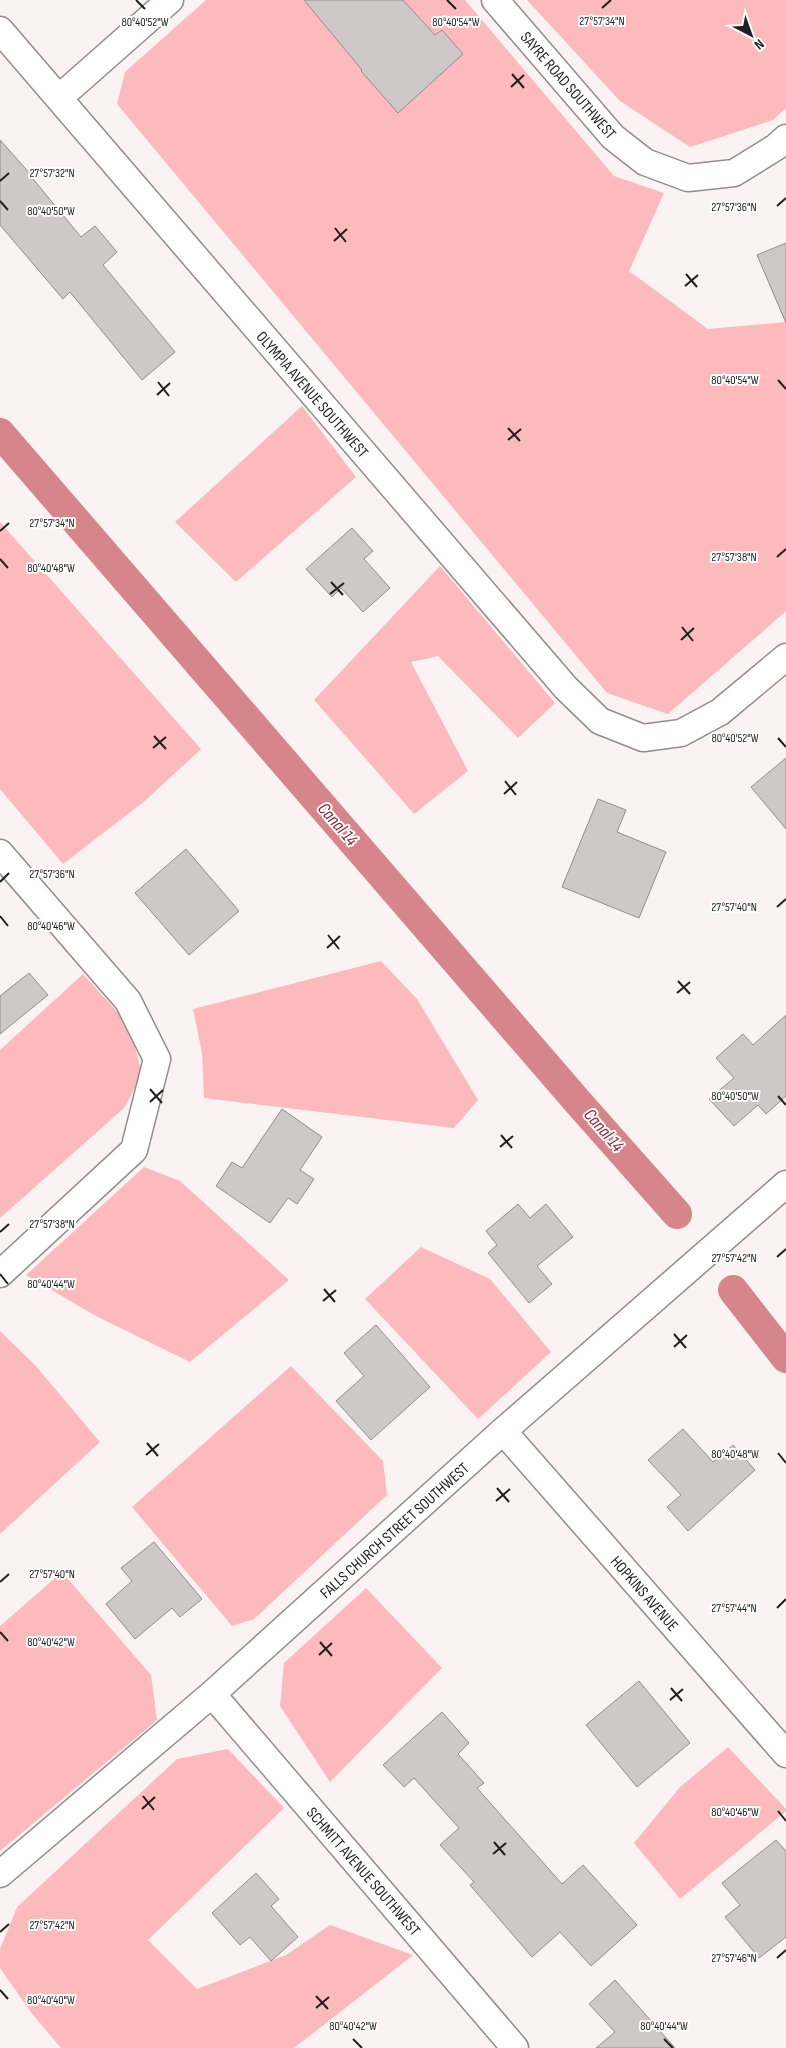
<svg xmlns="http://www.w3.org/2000/svg" width="786" height="2048" font-family="'Sofia Sans Condensed',sans-serif">
	<rect width="100%" height="100%" fill="#fbf3f3"/>
	<!-- green -->
	<path fill="#fcbabd" d="M206,0H465L614,176L664,193L629,271L708,329L786,322V611L668,714L607,693L117,104L125,72Z
		M527,0H786V108L773,120L690,147L620,101Z
		M302,406L356,477L236,582L175,522Z
		M0,522L201,749L146,800L63,864L0,789Z
		M440,566L555,703L518,738L438,656L411,662L468,771L414,814L314,700Z
		M381,961L417,999L478,1100L454,1128L204,1098L202,1053L193,1009Z
		M83,974L130,1026L142,1075L124,1108L0,1218V1050Z
		M144,1167L180,1181L289,1280L190,1362L94,1315L26,1275Z
		M421,1247L490,1279L551,1352L478,1419L365,1299Z
		M0,1331L35,1365L100,1442L0,1534Z
		M291,1366L383,1461L387,1495L254,1619L232,1626L132,1507Z
		M62,1572L151,1675L157,1720L0,1851V1626Z
		M366,1588L442,1668L330,1782L280,1706L284,1663Z
		M728,1747L786,1809V1811L680,1899L634,1843L680,1787Z
		M228,1749L284,1808L148,1940L197,1989L286,1955L330,1925L413,1955L294,2048H61L33,2015L0,1968V1949L17,1907L177,1759Z"/>
	<g fill="none" stroke-linecap="round" stroke-linejoin="round">
		<!-- canal -->
		<path stroke="#d6868b" stroke-width="30" d="M0,433L577,1101L677,1214
			M733,1290L786,1358"/>
	</g>
	<!-- building -->
	<path fill="#cfc8c8" stroke="#938c8c" d="M304,0H403L435,35L442,30L463,54L398,113L361,71L362,70Z
		M0,140L34,178L33,179L81,237L95,226L117,252L103,265L175,352L142,380L70,292L63,299L0,225Z
		M786,243V323L757,255Z
		M352,528L373,551L364,559L390,588L363,612L341,588L332,597L306,569Z
		M786,758V829L751,787Z
		M598,799L626,810L617,832L666,852L639,918L562,887Z
		M186,849L239,911L189,955L135,893Z
		M29,973L48,995L0,1034V996Z
		M786,1015V1096L766,1114L758,1105L734,1126L709,1099L734,1078L716,1058L743,1034L753,1045Z
		M282,1109L322,1137L300,1170L314,1179L297,1204L288,1198L270,1223L216,1186L232,1162L242,1168Z
		M518,1204L530,1218L546,1204L573,1237L537,1266L552,1284L529,1303L488,1253L497,1245L486,1231Z
		M376,1325L430,1387L371,1440L336,1401L364,1376L344,1353Z
		M683,1429L713,1462L733,1445L755,1470L688,1531L667,1507L681,1495L648,1460Z
		M154,1542L202,1599L180,1617L172,1608L135,1639L106,1604L132,1581L121,1568Z
		M639,1681L690,1743L637,1787L586,1725Z
		M442,1712L469,1743L458,1754L484,1783L477,1788L562,1884L583,1865L637,1925L591,1966L560,1932L532,1957L470,1885L474,1882L440,1845L459,1828L414,1778L404,1787L383,1765Z
		M776,1840L786,1851V1937L759,1958L725,1917L740,1905L722,1883Z
		M256,1873L279,1899L271,1906L298,1937L271,1961L250,1937L240,1945L212,1913Z
		M615,1980L675,2048H596L615,2032L589,2004Z"/>
	<g fill="none" stroke-linecap="round" stroke-linejoin="round">
		<defs>
			<path id="minor" d="M495,0L613,137L645,162L688,178L734,173L776,147L786,138
				M0,30L566,688L600,721L643,738L681,733L720,712L786,657
				M59,98L170,0
				M0,853L128,1001L157,1059L134,1150L0,1274
				M503,1431L786,1754
				M212,1694L515,2048
				M0,1874L212,1694L503,1431L786,1184"/>
		</defs>
		<!-- minor casing -->
		<use href="#minor" stroke="#938c8c" stroke-width="29"/>
		<!-- minor -->
		<use href="#minor" stroke="#fff" stroke-width="26"/>
	</g>
	<!-- ticks -->
	<path fill="none" stroke="#201e1e" stroke-width="2" d="M136,0L145,9M447,0L456,9M602,8L611,0M512,74L524,88M511,87L524,75M0,181L9,173M0,201L8,210M777,206L786,198M335,228L346,242M334,241L347,229M686,274L697,287M685,286L698,275M778,380L786,389M158,382L169,396M157,395L170,383M508,428L520,441M508,440L521,429M0,531L9,523M777,557L786,549M0,559L8,568M331,582L343,595M330,594L344,583M682,627L693,641M681,640L694,628M154,736L166,749M778,738L786,747M153,748L166,737M505,781L516,795M504,794L517,782M0,882L9,873M777,907L786,899M0,916L8,926M328,935L339,949M327,948L340,936M678,981L690,994M677,993L690,982M150,1089L162,1103M778,1096L786,1105M150,1102L163,1090M501,1135L512,1148M500,1147L513,1136M0,1232L9,1224M777,1257L786,1249M0,1274L8,1284M324,1289L335,1302M323,1301L336,1290M674,1334L686,1348M674,1347L687,1335M147,1443L158,1456M778,1453L786,1463M146,1455L159,1444M497,1488L509,1502M496,1501L510,1489M0,1582L9,1574M777,1608L786,1599M0,1632L8,1641M320,1642L332,1656M319,1655L332,1643M671,1688L682,1701M670,1700L683,1689M143,1796L154,1810M142,1809L155,1797M778,1811L786,1821M494,1842L505,1855M493,1854L506,1843M0,1932L9,1924M777,1958L786,1950M0,1990L8,1999M316,1996L328,2009M316,2008L329,1997M353,2039L362,2048M664,2039L673,2048"/>
	<g text-anchor="middle" stroke-width="4" stroke-linejoin="round" paint-order="stroke">
		<!-- street labels -->
		<g font-size="16" fill="#201e1e" stroke="#fff">
			<text transform="translate(569 85) rotate(49)" y="6">SAYRE ROAD SOUTHWEST</text>
			<text transform="translate(313 394) rotate(49)" y="6">OLYMPIA AVENUE SOUTHWEST</text>
			<text transform="translate(394 1530) rotate(-42)" y="6">FALLS CHURCH STREET SOUTHWEST</text>
			<text transform="translate(645 1593) rotate(49)" y="6">HOPKINS AVENUE</text>
			<text transform="translate(364 1871) rotate(49)" y="6">SCHMITT AVENUE SOUTHWEST</text>
		</g>
		<!-- water labels -->
		<g font-size="18" font-style="italic" fill="#882937" stroke="#fff">
			<text transform="translate(338 824) rotate(49)" y="6">Canal 14</text>
			<text transform="translate(604 1130) rotate(49)" y="6">Canal 14</text>
		</g>
	</g>
	<g font-size="12" text-anchor="middle" fill="#201e1e" stroke="#fff" stroke-width="4" stroke-linejoin="round" paint-order="stroke">
		<text x="602" y="25">27°57'34"N</text>
		<text x="145" y="26">80°40'52"W</text>
		<text x="456" y="26">80°40'54"W</text>
		<text x="52" y="177">27°57'32"N</text>
		<text x="734" y="211">27°57'36"N</text>
		<text x="51" y="215">80°40'50"W</text>
		<text x="735" y="384">80°40'54"W</text>
		<text x="52" y="527">27°57'34"N</text>
		<text x="734" y="561">27°57'38"N</text>
		<text x="51" y="572">80°40'48"W</text>
		<text x="735" y="742">80°40'52"W</text>
		<text x="52" y="878">27°57'36"N</text>
		<text x="734" y="911">27°57'40"N</text>
		<text x="51" y="930">80°40'46"W</text>
		<text x="735" y="1100">80°40'50"W</text>
		<text x="52" y="1228">27°57'38"N</text>
		<text x="734" y="1262">27°57'42"N</text>
		<text x="51" y="1288">80°40'44"W</text>
		<text x="735" y="1458">80°40'48"W</text>
		<text x="52" y="1578">27°57'40"N</text>
		<text x="734" y="1612">27°57'44"N</text>
		<text x="51" y="1646">80°40'42"W</text>
		<text x="735" y="1816">80°40'46"W</text>
		<text x="52" y="1929">27°57'42"N</text>
		<text x="734" y="1962">27°57'46"N</text>
		<text x="51" y="2004">80°40'40"W</text>
		<text x="353" y="2030">80°40'42"W</text>
		<text x="664" y="2030">80°40'44"W</text>
	</g>
	<!-- north arrow -->
	<g transform="translate(751 35) rotate(139)" stroke="#ffffff" stroke-width="4" paint-order="stroke">
	<path d="M0-4L9 19L0 12L-9 19Z" fill="#201e1e"/>
	<text y="-8" font-size="14" font-weight="bold" text-anchor="middle" fill="#201e1e">N</text>
	</g>
</svg>
